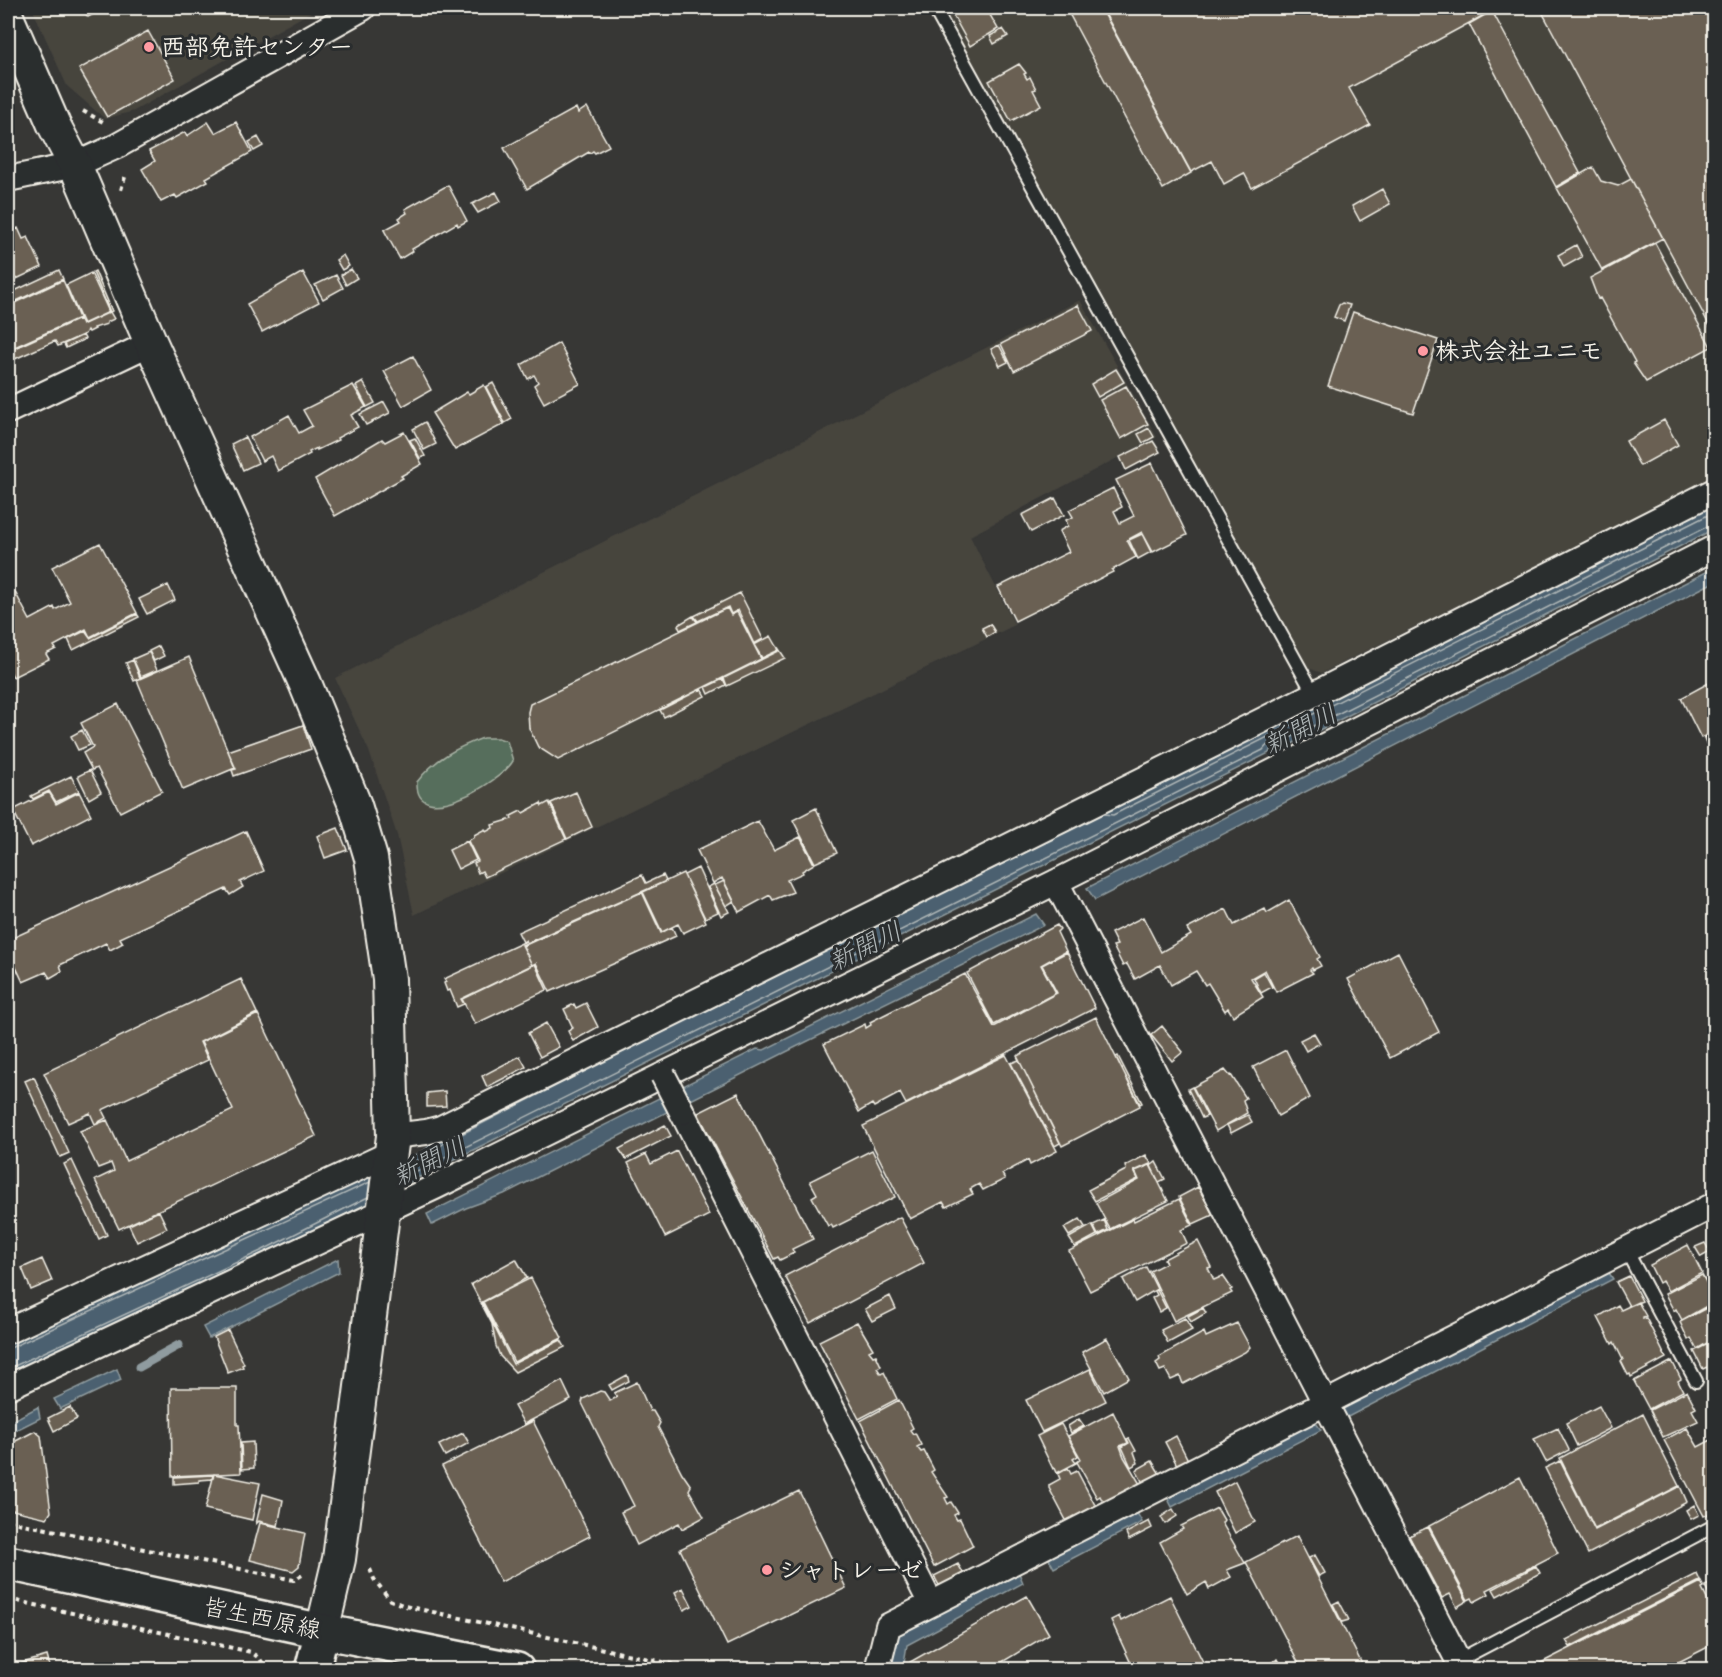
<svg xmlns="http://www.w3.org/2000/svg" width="1722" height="1677" font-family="Mynerve,'Klee One',sans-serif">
	<rect width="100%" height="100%" fill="#373735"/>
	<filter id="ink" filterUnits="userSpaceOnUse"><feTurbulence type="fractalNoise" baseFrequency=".0167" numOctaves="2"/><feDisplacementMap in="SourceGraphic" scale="12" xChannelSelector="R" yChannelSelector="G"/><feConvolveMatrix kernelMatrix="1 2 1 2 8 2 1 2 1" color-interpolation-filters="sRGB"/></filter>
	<g filter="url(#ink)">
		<!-- built -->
		<path fill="#46443e" d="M32,8H318L134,111L105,119L67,86Z
			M943,8H1714V478L1322,673L1308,668Z
			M1080,300L1157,437L970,536L1015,625L414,915L397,835L369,751L335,678Z"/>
		<!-- green -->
		<path fill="#566e5b" stroke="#a5b0a2" stroke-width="1.5" d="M483,738H498L507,741L513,761C500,783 415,832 417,782C434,759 458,747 483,738Z"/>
		<!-- water -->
		<path fill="#4b616f" stroke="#8f9b9f" stroke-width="1.5" d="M1714,505V529L1284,748L1280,745L1270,750L1269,753L435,1169L266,1255L8,1376V1344L422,1152L443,1136L1104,804L1110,810Z
			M1714,568V582L1095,900L1087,888Z
			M1036,914L1044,925L800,1045L504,1194L466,1208L432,1225L427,1214L757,1049L764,1050Z
			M338,1259L339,1272L209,1338L203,1327Z
			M1606,1268L1613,1279L1346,1418L1341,1408Z
			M117,1369L121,1380L60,1409L54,1399Z
			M38,1407L40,1418L8,1434V1423Z
			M1314,1420L1321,1430L1172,1507L1166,1495Z
			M1136,1511L1142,1522L1054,1568L1048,1557Z
			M1019,1573L1023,1583L907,1645L903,1669L890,1670L897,1636Z"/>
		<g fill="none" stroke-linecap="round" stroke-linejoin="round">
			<!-- shore -->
			<path stroke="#b0b7b8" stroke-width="1.5" d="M1104,814L1113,815L1714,512
				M407,1165L425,1157L446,1142L571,1078
				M405,1177L1263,750C1269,742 1277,739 1286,740L1710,525L1714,524
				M8,1349L370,1182
				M8,1369L263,1250L368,1197"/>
			<!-- stream -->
			<path stroke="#8f9b9f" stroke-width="9" d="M139,1367L179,1345"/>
		</g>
		<!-- building -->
		<path fill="#6a6152" stroke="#f4f1e8" stroke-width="1.5" d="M82,8H105L88,17Z
			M949,8H986L998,29L970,46Z
			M1066,8H1101L1191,173L1163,189Z
			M1102,8H1497L1349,88L1370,125L1252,188L1244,173L1224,184L1212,161L1191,172Z
			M1540,8H1714V334Z
			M1492,11L1580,173L1556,187L1469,24Z
			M1003,29L1008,36L994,44L990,36Z
			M148,31L175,79L107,117L79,69Z
			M1019,64L1026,73L1024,74L1027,79L1030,77L1036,89L1033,90L1041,105L1011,121L989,81Z
			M587,107L609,146L595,153L593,151L590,153L589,152L527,189L504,148L576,108L578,113Z
			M208,122L215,133L236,122L252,152L206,178L208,181L177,198L175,195L161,202L142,169L155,161L149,151L185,132L187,136Z
			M258,137L263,146L254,151L249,142Z
			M1593,167L1601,181L1618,186L1631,179L1663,238L1602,270L1557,188Z
			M448,185L467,221L458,226L457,223L412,249L413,251L400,259L384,230L401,221L399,218L407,213L405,209Z
			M1382,189L1390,204L1360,221L1352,206Z
			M496,192L501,201L478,213L472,204Z
			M18,228L23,239L28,237L42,267L8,283V233Z
			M1655,243L1711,347L1646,382L1633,363L1635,362L1600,298L1598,299L1590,278Z
			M1576,245L1582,257L1564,267L1558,255Z
			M343,255L349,266L342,270L336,260Z
			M351,269L357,278L346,285L341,275Z
			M59,270L63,279L8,305V294Z
			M95,271L112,311L110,312L93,272Z
			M303,272L319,302L262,332L247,304Z
			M91,273L109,312L83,324L66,285Z
			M336,275L343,288L323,299L315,285Z
			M63,280L79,318L8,350V306Z
			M1342,303L1350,305L1344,321L1334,317L1339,305Z
			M1078,305L1092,331L1014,371L1001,344Z
			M110,312L114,319L107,322V324L94,328L95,329L89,332L87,330L85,334L58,346L55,341L8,362V351L79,319L82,325Z
			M1353,312L1438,340L1413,413L1328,386Z
			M83,335L85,339L66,348L64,344Z
			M559,343L580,384L544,403L534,385L538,382L534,375L528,379L521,365Z
			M999,345L1008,362L1000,366L991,349Z
			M413,356L431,390L403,406L384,371Z
			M1116,369L1124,382L1098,397L1091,384Z
			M363,382L375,403L367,407L356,386Z
			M493,383L512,419L505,423L486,387Z
			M353,385L366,407L351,415L358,427L337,438L338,440L317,450V448L309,452L310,454L278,471L271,456L262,461L250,437L289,415L299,433L312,426L303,410Z
			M484,385L504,424L455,450L432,413L467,392L469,394Z
			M1126,386L1148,424L1121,439L1100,400Z
			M384,402L390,413L366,425L360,414Z
			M1664,420L1678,445L1640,466L1626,441Z
			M425,422L436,444L424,450L413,429Z
			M1149,428L1154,437L1143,443L1138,434Z
			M404,432L422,464L401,476L403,478L335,516L315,479L382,439L385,442Z
			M245,437L258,463L243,470L231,444Z
			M415,438L425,456L420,458L410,440Z
			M1153,441L1160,452L1126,470L1120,457Z
			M1152,463L1187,535L1153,552L1142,532L1127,540L1136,557L1112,570L1113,572L1015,621L998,587L1069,552L1059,531L1068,526L1066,520L1073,517L1069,510L1113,488L1122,507L1114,511L1120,523L1134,516L1116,480Z
			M1055,498L1064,515L1031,532L1022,515Z
			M1142,534L1151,552L1138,559L1129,540Z
			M100,543L137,613L90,637L86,629L54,646L56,649L46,654L49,659L13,677L8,667V579L30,620L54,607L55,610L70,602L52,567Z
			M168,585L175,600L147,614L139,599Z
			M740,593L763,639L754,644L738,610L731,614L728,607L698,621L694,616Z
			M727,608L731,615L737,612L761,659L558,760L538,747L529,728L528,712L530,704Z
			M137,614L139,617L73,650L68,639L85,631L90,638Z
			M693,616L697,622L680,630L678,625Z
			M990,624L995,632L987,637L982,628Z
			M771,636L779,650L762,658L754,645Z
			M159,646L164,656L154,661L149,651Z
			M777,646L785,658L727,686L724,678L779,651Z
			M149,652L157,670L141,677L133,659Z
			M189,657L235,768L183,790L137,680Z
			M133,660L140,678L134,681L126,663Z
			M723,679L726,685L709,694L706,687Z
			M1714,680V731L1701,738L1681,698Z
			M701,689L705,696L664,717L660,710Z
			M118,704L162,791L120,812L97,768L92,770L83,753L93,747L81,723Z
			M303,725L311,749L234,776L232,770L236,769L228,751Z
			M82,730L90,745L78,750L71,736Z
			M1714,733V747L1709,750L1704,738Z
			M90,770L101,792L89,799L78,776Z
			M71,776L79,791L56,802L49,791L33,799L31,796Z
			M49,792L56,804L79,792L91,815L31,846L13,810Z
			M576,792L592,827L567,839L551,803Z
			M549,802L566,839L485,877L482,871L478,873L474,863L478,861L468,841L474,837V835L485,829L486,832L493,828L492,825L512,819L511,816L521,811L523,813L541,803L542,806Z
			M816,808L837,853L815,863L793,820Z
			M758,821L774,850L800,837L814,864L802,871L803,873L787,880L793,892L773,900L770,895L739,912L722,878L713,883L697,850Z
			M338,828L347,850L325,858L317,836Z
			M246,831L264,871L240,882L243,887L230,895L226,889L120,938L123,943L110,950L106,943L60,965L62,971L50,978L46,972L23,982L8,950V940Z
			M467,841L476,860L458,869L449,850Z
			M698,868L718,912L705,918L684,875Z
			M683,873L706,922L683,933L678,924L662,932L643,892Z
			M642,875L646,883L663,875L666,881L527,943L526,940L523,942L518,932Z
			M724,881L734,901L726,906L715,885Z
			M714,884L729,912L721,916L708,887Z
			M642,892L661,933L672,927L676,936L550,992L536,963L532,965L523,946Z
			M1289,900L1320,957L1317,959L1321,966L1313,970L1312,968L1310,970L1313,973L1276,992L1265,970L1251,978L1263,997L1233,1016L1228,1008L1225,1011L1208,983L1205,985L1196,971L1171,985L1160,965L1135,979L1127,964L1123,966L1113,946L1117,945L1111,933L1143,917L1161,952L1191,935L1187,929L1226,909L1234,925L1265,909L1267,913Z
			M1057,925L1060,929L1057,932L1066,951L1041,965L1056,993L994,1025L967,973Z
			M526,941L527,943L522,945L532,965L461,999L464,1004L457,1007L450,990L447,991L444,983L446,982L444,979Z
			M1067,952L1095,1008L906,1104L900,1093L874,1107L872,1104L859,1112L824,1044L865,1024L866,1028L871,1025L870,1022L965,974L994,1027L1057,993L1042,965Z
			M1398,952L1439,1032L1390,1058L1348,979Z
			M535,964L547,990L475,1024L462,999Z
			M1264,972L1272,987L1261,993L1254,978Z
			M241,979L257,1013L200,1042L208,1060L102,1110L106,1118L95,1124L90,1113L68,1123L44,1073Z
			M586,1003L598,1027L573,1041L568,1031L573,1028L564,1009L574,1004L576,1008Z
			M258,1014L316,1136L119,1229L95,1180L114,1171L111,1163L98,1168L80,1131L107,1120L126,1161L233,1110L201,1042Z
			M1096,1017L1140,1106L1062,1146L1017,1056Z
			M546,1023L559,1047L540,1057L528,1033Z
			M1162,1026L1183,1052L1172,1061L1151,1035Z
			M1314,1033L1320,1043L1306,1051L1300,1040Z
			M1286,1050L1310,1098L1278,1116L1253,1067Z
			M1006,1055L1057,1151L1030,1165L1028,1160L1002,1174L1005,1179L983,1190L979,1184L970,1189L973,1194L946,1207L943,1202L910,1219L863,1126Z
			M520,1056L526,1067L487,1087L482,1076Z
			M1118,1056L1142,1103L1140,1104L1116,1057Z
			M1019,1060L1060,1143L1055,1146L1011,1063Z
			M1225,1070L1230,1076L1231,1075L1246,1098L1243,1100L1247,1113L1216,1131L1193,1087Z
			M34,1077L69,1153L60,1157L25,1081Z
			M1192,1087L1207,1116L1202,1118L1188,1089Z
			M445,1091L446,1106L427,1107V1093Z
			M738,1093L813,1239L792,1249L794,1253L780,1260L778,1257L774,1259L698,1113Z
			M1248,1115L1252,1122L1231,1133L1227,1125Z
			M665,1125L671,1136L626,1159L619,1149Z
			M872,1150L895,1197L833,1228L831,1224L828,1226L812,1197L817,1194L810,1181Z
			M677,1151L709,1215L665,1237L628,1163L646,1154L651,1164Z
			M1146,1155L1152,1165L1156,1162L1165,1179L1159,1182L1150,1164L1134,1171L1138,1179L1095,1201L1088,1190L1126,1170L1125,1166Z
			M72,1160L107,1235L99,1239L64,1164Z
			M1150,1165L1168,1201L1110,1229L1096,1203L1139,1180L1135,1171Z
			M1198,1187L1213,1215L1193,1224L1179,1197Z
			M1179,1199L1192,1225L1181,1230L1187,1243L1090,1291L1069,1251L1133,1219L1134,1221Z
			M159,1211L167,1228L137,1242L129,1225Z
			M900,1217L924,1263L810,1323L785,1276Z
			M1080,1219L1085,1227L1069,1236L1064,1228Z
			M1104,1220L1108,1230L1098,1235L1093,1225Z
			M1092,1225L1097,1235L1075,1247L1069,1238Z
			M1198,1241L1211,1267L1208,1268L1214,1280L1223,1276L1232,1289L1230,1290L1232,1293L1174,1321L1150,1271L1166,1263L1164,1259Z
			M1705,1243L1710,1252L1701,1257L1695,1247Z
			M1688,1245L1702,1273L1668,1291L1662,1281L1659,1283L1650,1265Z
			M42,1259L52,1281L31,1290L22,1268Z
			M516,1259L527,1278L482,1302L513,1364L561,1340L565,1347L515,1372L500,1356L496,1346L492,1324L471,1284Z
			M1146,1267L1157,1289L1135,1302L1123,1279Z
			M1702,1275L1714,1297V1302L1682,1320L1676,1309L1674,1311L1665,1294Z
			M1629,1276L1642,1301L1629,1306L1616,1282Z
			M531,1278L562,1338L514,1362L483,1302Z
			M1157,1290L1166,1308L1159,1312L1152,1298L1157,1295L1155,1291Z
			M890,1296L896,1309L872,1321L865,1309Z
			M1638,1302L1646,1316L1643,1317V1319L1646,1318L1666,1358L1631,1377L1630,1374L1628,1375L1621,1361L1623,1360L1614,1342L1612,1344L1598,1317L1618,1305L1621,1310Z
			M1714,1304V1339L1697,1349L1691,1338L1688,1340L1680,1322Z
			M1203,1308L1206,1313L1191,1322L1188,1316Z
			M1185,1318L1192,1330L1168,1343L1161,1330Z
			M857,1322L873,1349L869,1351L873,1356L876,1355L881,1366L877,1368L881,1374L884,1372L897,1399L859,1419L819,1341Z
			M1237,1323L1250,1347L1245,1352L1183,1384L1180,1376L1171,1380L1165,1369L1160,1371L1156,1363L1160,1360L1159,1357L1204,1332L1206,1337Z
			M228,1330L244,1364L242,1365L243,1367L228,1373L214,1337Z
			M1107,1338L1129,1378L1104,1392L1082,1352Z
			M1714,1341V1375L1712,1377L1707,1367L1703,1369L1694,1351Z
			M1672,1361L1681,1379L1678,1381L1683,1391L1649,1409L1634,1381Z
			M1090,1369L1106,1401L1042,1432L1026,1400Z
			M627,1375L629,1381L612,1390L609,1385Z
			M562,1381L571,1400L524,1424L514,1406Z
			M637,1382L650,1411H653L660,1423L658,1427L682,1473L691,1486L689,1490L704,1517L682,1529L679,1523L637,1545L621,1512L634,1506L582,1403L583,1399L600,1391L604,1392L610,1401L617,1397L614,1393Z
			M171,1388H237V1425H239L241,1473L172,1476Z
			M1687,1391L1696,1408L1692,1410L1698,1421L1663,1437L1650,1410Z
			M899,1400L913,1428L910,1430L913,1434L915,1433L921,1445L917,1447L921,1452L924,1451L934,1470L931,1472L948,1497L945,1498L948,1504L951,1502L958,1513L954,1515L957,1520L960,1519L973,1546L934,1567L860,1421Z
			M1599,1406L1611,1428L1577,1446L1566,1423Z
			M70,1407L77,1419L54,1431L48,1418Z
			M1113,1412L1128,1443L1120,1446L1124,1457L1140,1484L1104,1504L1100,1496L1097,1498L1077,1462L1081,1459L1068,1436Z
			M1643,1414L1679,1486L1595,1529L1560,1458Z
			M1079,1419L1084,1426L1071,1433L1068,1426Z
			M533,1421L590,1536L501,1582L442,1466Z
			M1061,1424L1078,1456L1073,1459L1076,1463L1057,1473L1055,1468L1053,1469L1037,1436Z
			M1558,1428L1569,1450L1546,1462L1534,1439Z
			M1687,1428L1698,1447L1711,1440L1712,1442L1714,1441V1511L1704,1516L1664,1440Z
			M35,1431L41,1436L51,1512L47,1518L8,1509V1445Z
			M463,1433L469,1443L445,1456L439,1445Z
			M1176,1436L1188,1460L1177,1465L1165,1442Z
			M1129,1438L1136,1451L1134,1452L1138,1463L1131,1467L1122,1447L1129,1443L1127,1439Z
			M253,1442L254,1468L242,1469L241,1443Z
			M1152,1461L1160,1474L1143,1483L1136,1470Z
			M1560,1461L1595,1530L1680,1486L1687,1502L1588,1554L1545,1468Z
			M1068,1468L1071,1474L1077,1471L1096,1507L1067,1522L1049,1488V1485L1060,1479L1058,1474Z
			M214,1474L260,1483L252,1520L205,1509Z
			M213,1475L212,1479L199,1480V1482L174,1484V1477Z
			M1520,1477L1558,1553L1487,1590L1489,1594L1474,1602L1472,1598L1468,1600L1429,1526Z
			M1235,1481L1255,1522L1235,1533L1215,1492Z
			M799,1491L846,1588L727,1645L680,1549Z
			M263,1494L283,1500L278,1526L259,1521L256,1524Z
			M1694,1505L1699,1515L1691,1519L1686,1510Z
			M1217,1508L1224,1520L1222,1523L1245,1563L1227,1570L1231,1577L1209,1589L1206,1582L1187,1594L1160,1542L1183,1529L1181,1526Z
			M1173,1509L1177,1516L1165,1524L1161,1517Z
			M1149,1521L1152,1528L1129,1540L1126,1533Z
			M260,1523L305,1533L299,1566L293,1571L250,1560Z
			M1428,1527L1467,1601L1457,1607L1450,1594L1442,1598L1409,1536Z
			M1297,1536L1365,1670H1302L1246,1562Z
			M1315,1555L1325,1573L1319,1576L1309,1558Z
			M958,1564L965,1576L941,1589L934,1576Z
			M1536,1566L1540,1573L1497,1596L1493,1589Z
			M1697,1574L1700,1581L1570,1647L1566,1640Z
			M1701,1582L1704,1588L1702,1589L1714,1613V1644L1663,1670H1527Z
			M1714,1582V1603L1705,1586Z
			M683,1588L692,1606L684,1610L675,1592Z
			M1027,1596L1049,1634L1002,1662L1006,1670H914L910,1662Z
			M1170,1596L1207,1670H1134L1111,1620L1119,1616L1121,1621Z
			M1339,1601L1349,1620L1342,1622L1333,1604Z
			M47,1656L51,1670H8V1667Z
			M1278,1659L1284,1670H1257Z"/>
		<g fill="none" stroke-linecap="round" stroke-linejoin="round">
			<defs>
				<path id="service" d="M934,8L1314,694
					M1626,1250L1696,1381
					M1459,1660L1714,1526"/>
				<path id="minor" d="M8,179L75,165L117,146L363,8
					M8,411L151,343
					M1056,882L1463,1670
					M682,1112L931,1604
					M393,1136L426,1132L441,1128L1261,721L1714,491
					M8,1331L391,1153
					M8,1387L435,1187L1056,882L1714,548
					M877,1670L888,1626L1714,1205"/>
				<path id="tertiary" d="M8,19L54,125L75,165L151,343L305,683L355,805L371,858L389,979L393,1136L339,1559L322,1631"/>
				<path id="secondary" d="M8,1563L322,1631L517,1670
					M312,1670L322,1631"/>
			</defs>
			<!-- service casing -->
			<use href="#service" stroke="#f4f1e8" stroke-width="16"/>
			<!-- minor casing -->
			<use href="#minor" stroke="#f4f1e8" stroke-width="28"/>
			<!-- tertiary casing -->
			<use href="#tertiary" stroke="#f4f1e8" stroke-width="36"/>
			<!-- secondary casing -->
			<use href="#secondary" stroke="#f4f1e8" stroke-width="38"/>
			<!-- path -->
			<path stroke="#f4f1e8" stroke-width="4" stroke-dasharray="4.5 4.5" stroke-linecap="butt" d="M83,111L103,122
				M121,190L126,174
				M8,1521L294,1580L302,1575
				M370,1569L374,1579L390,1600L405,1606L700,1670
				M8,1599L251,1652L260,1659L267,1670"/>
			<!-- service -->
			<use href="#service" stroke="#2a2d2e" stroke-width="12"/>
			<!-- minor -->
			<use href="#minor" stroke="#2a2d2e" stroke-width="24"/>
			<!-- tertiary -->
			<use href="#tertiary" stroke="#2a2d2e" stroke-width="32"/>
			<!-- secondary -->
			<use href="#secondary" stroke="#2a2d2e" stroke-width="33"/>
			<defs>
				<path id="minor-bridge" d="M663,1075L682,1112"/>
			</defs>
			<!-- minor-bridge casing -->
			<use href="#minor-bridge" stroke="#f4f1e8" stroke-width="28" stroke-linecap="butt"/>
			<!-- minor-bridge -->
			<use href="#minor-bridge" stroke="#2a2d2e" stroke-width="24"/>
		</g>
	</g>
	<!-- markers -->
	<g fill="#ff9aa2" stroke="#2a2d2e" stroke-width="2">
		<circle cx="149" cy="47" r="6"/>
		<circle cx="1423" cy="351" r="6"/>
		<circle cx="767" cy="1570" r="6"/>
	</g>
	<g text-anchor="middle" stroke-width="6" stroke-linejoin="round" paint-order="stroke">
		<!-- poi labels -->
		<g font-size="24" font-weight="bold" fill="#f4f1e8" stroke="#2a2d2e" text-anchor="start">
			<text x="161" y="55">西部免許センター</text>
			<text x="1435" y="359">株式会社ユニモ</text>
			<text x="779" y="1578">シャトレーゼ</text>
		</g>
		<!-- street labels -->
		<g font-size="24" fill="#f4f1e8" stroke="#2a2d2e">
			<text transform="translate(262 1618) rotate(12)" y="8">皆生西原線</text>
		</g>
		<!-- water labels -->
		<g font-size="26" font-style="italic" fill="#b0b7b8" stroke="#2a2d2e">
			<text transform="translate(1300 729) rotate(-27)" y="9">新開川</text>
			<text transform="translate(865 946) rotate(-26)" y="9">新開川</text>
			<text transform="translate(429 1161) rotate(-26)" y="9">新開川</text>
		</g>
	</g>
	<!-- margin -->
	<rect width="1722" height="1677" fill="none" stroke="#2a2d2e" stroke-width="30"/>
	<rect x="15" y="15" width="1692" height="1647" fill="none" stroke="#f4f1e8" stroke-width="2" filter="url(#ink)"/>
</svg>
